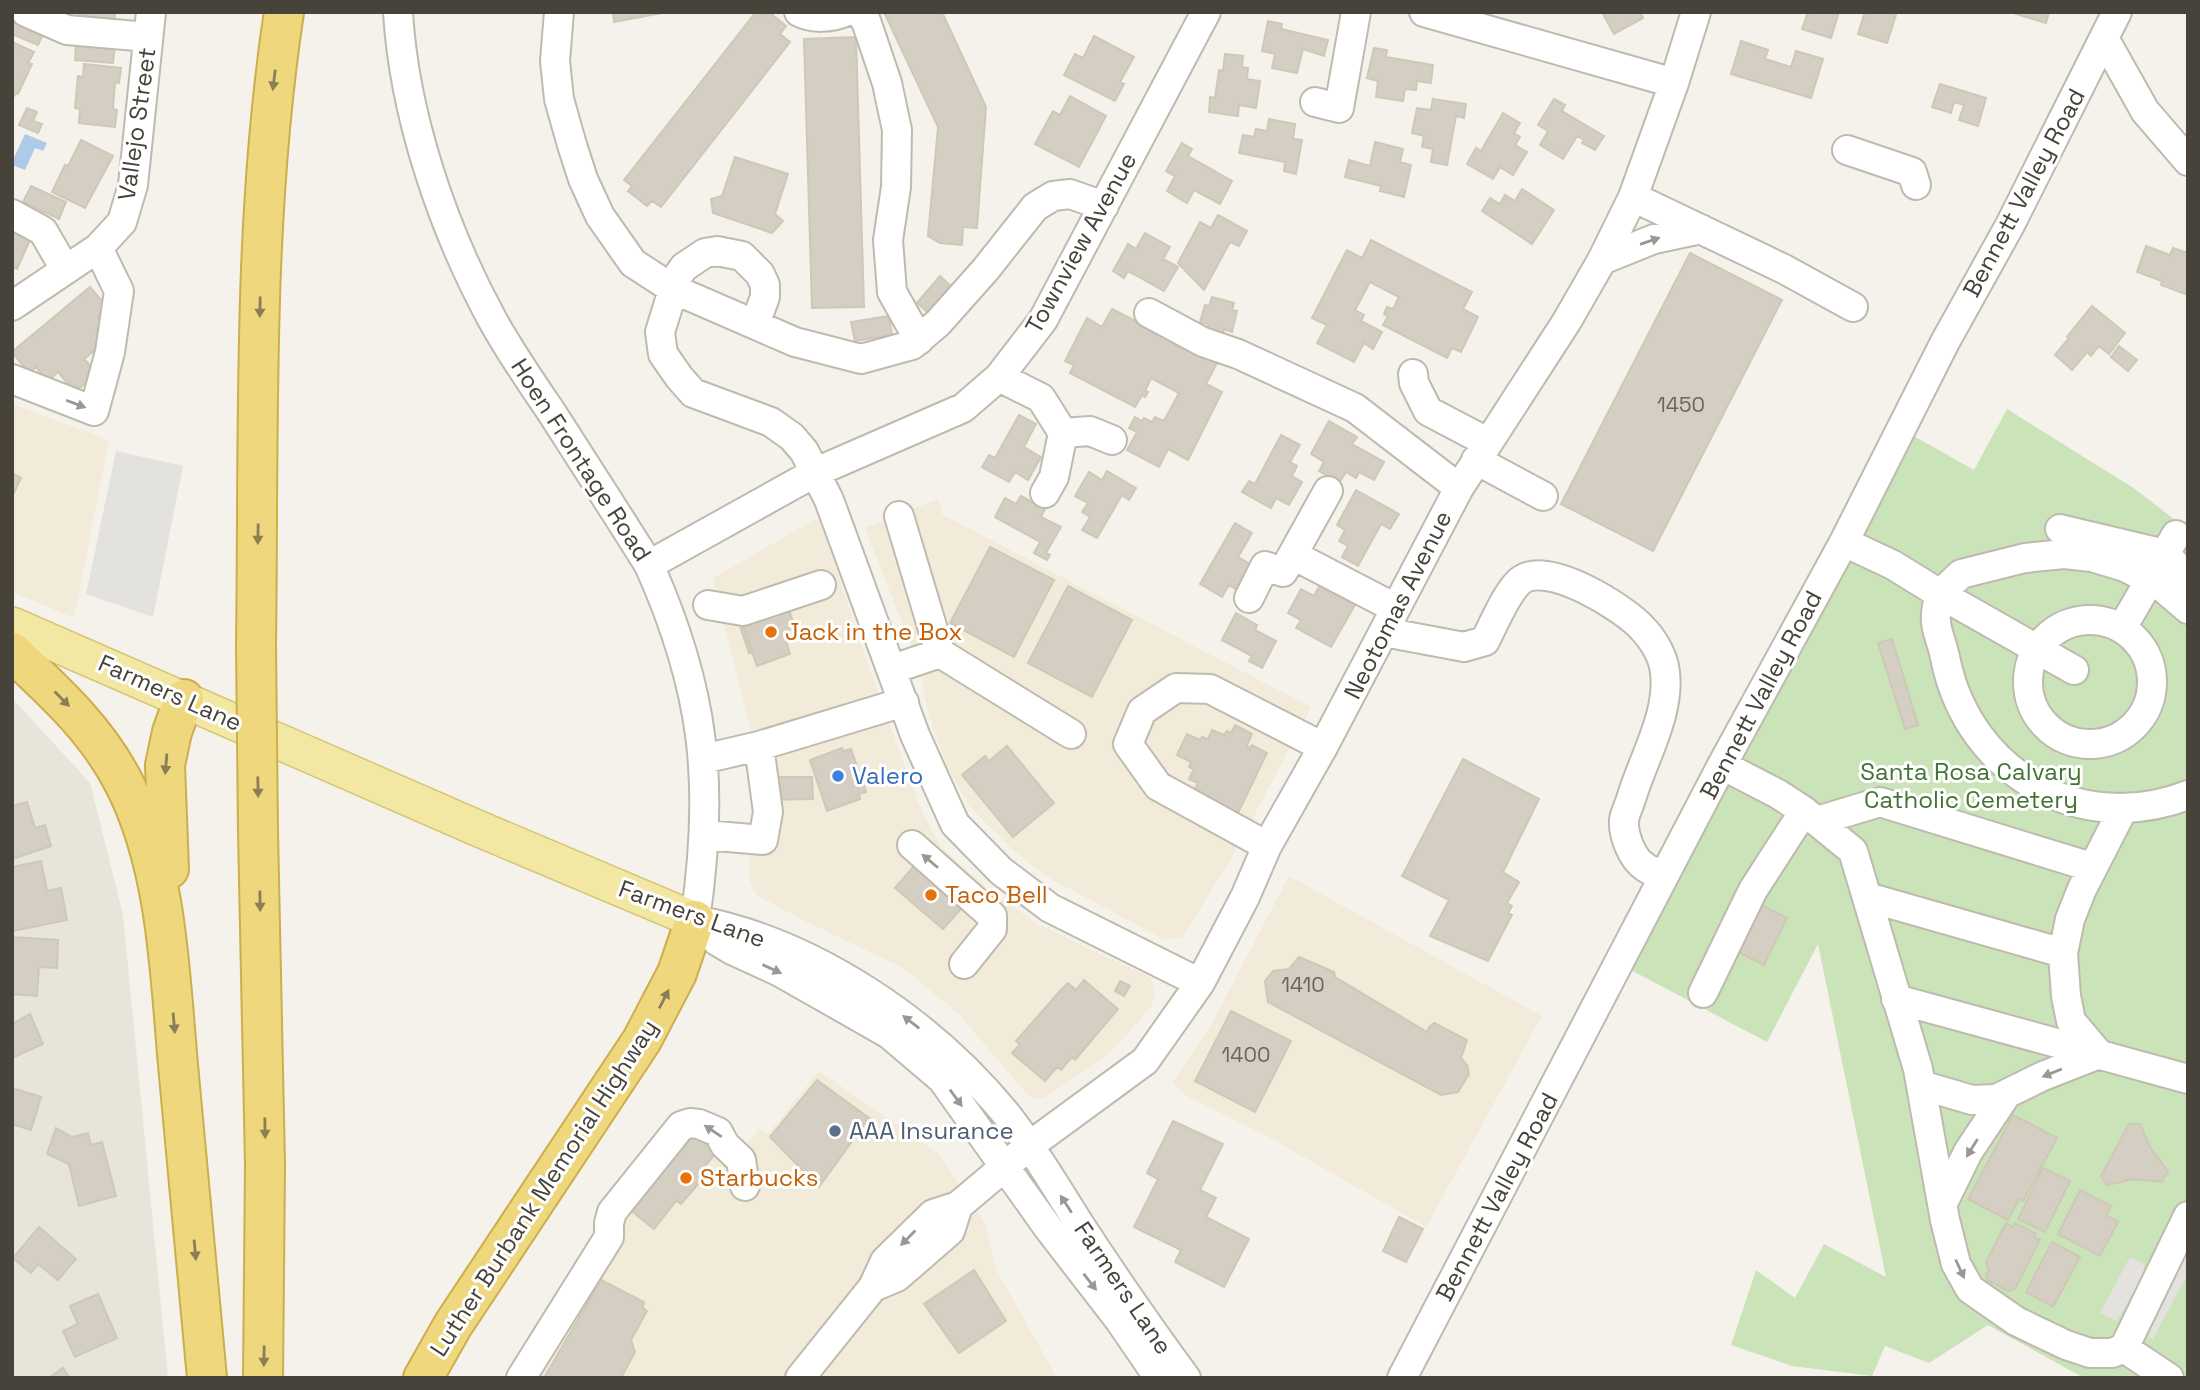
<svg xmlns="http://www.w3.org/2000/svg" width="2200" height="1390" font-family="'Space Grotesk',sans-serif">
	<rect width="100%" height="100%" fill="#f4f2eb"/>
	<!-- residential -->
	<path fill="#e7e4da" d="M12,698L90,783L123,915L168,1378H12Z"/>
	<!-- commercial -->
	<path fill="#f3ebd9" d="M12,404L109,440L74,618L12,592Z
		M938,499L943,515L1311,707L1235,852L1182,938L1165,940L1044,875L1009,846L969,806L946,765L926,705L920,669L865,528Z
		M814,520L820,521L864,653L919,805L941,847L992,892L1036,923L1151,978L1155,996L1151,1007L1132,1029L1108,1054L1044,1098L1033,1099L1025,1092L959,1014L903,968L805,921L758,896L753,890L749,878L750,859L756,806L750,728L713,578Z
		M1289,876L1542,1016L1426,1227L1272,1139L1188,1097L1173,1082L1212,1023Z
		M819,1071L939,1154L985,1224L996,1269L1057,1378H510L606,1211L683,1116L743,1150L759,1129L768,1134Z"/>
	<!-- green -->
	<path fill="#cae3b9" d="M2007,409L2135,489L2188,530V1378H2084L1988,1325L1929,1363L1885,1346L1872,1376L1792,1366L1731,1345L1756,1270L1795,1298L1824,1244L1886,1277L1818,944L1767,1042L1629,969L1912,435L1974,470Z"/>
	<!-- parking -->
	<path fill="#e3e2df" d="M116,451L183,466L153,617L86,594Z
		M2188,1243V1273L2153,1339L2141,1333Z
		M2130,1257L2144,1264V1273L2117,1321L2100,1313Z"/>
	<!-- water -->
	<path fill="#afcae9" d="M25,134L47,143L43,151L35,148L25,170L12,165V162Z"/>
	<!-- building -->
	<path fill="#d4cfc2" stroke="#cec8b6" stroke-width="2" d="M78,12H115L114,25L78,22Z
		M613,12H667L614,22Z
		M756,12H761L766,16L769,12L786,26L780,34L790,42L661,207L652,201L647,206L628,191L632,186L624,180Z
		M884,12H942L986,107L977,228L963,227L962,245L940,243L928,236L938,127Z
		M1602,12H1640L1643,18L1614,34Z
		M1808,12H1839L1831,38L1802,29Z
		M1865,12H1891L1896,15L1887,43L1858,34Z
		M2010,12H2049L2046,23Z
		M12,18L44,32L38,45L12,34Z
		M1268,21L1282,24L1281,29L1328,40L1324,56L1303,49L1297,73L1272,68L1275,54L1262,51Z
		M1094,36L1134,57L1120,82L1124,84L1115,101L1064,75L1075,54L1083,58Z
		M856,37L864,307L812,308L804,39Z
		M1741,41L1768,50L1765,59L1791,67L1796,51L1823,59L1811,98L1731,74Z
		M12,42L34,52L28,63L32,64L18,94L16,93L12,99Z
		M76,42L115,45L113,63L75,60Z
		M1374,48L1387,50L1386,57L1433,65L1431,83L1417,81L1416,90L1405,89L1403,101L1376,97L1378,81L1367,78Z
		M1225,54L1243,56L1242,67L1248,68L1247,79L1260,81L1256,108L1239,105L1238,116L1209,112L1210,97L1215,98L1219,70L1223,71Z
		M84,64L121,68L119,83L115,82L113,109L117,110L115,127L79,123L80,109L75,108L78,76L83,77Z
		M1940,84L1986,98L1978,126L1959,120L1964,105L1954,102L1951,113L1932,107Z
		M1070,96L1106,116L1079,167L1035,144L1053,111L1060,115Z
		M1433,99L1466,104L1464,118L1456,116L1447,165L1431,162L1433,149L1422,147L1424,136L1412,133L1417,108L1431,110Z
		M1554,99L1565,105L1562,111L1604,136L1595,150L1582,143L1584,140L1577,136L1563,159L1540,145L1548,131L1538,125Z
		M27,108L37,112L33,121L42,124L38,133L19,125Z
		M1503,113L1520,123L1514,133L1520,137L1515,145L1527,152L1513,175L1500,167L1493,179L1467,164L1476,148L1481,151Z
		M1269,119L1295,124L1293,139L1302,140L1296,174L1284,171L1285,162L1239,153L1243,135L1254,137L1256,129L1267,131Z
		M81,140L113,156L85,208L52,192L65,165L68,166Z
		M1375,142L1403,149L1400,162L1411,165L1404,197L1380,191L1381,186L1345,177L1349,160L1370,166Z
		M1182,143L1192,149L1188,156L1232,181L1220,204L1194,190L1187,203L1167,191L1175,176L1166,171Z
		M735,157L788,174L775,214L783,221L772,233L713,213L711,199L722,196Z
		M31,186L66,202L59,219L23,202Z
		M1522,189L1554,210L1532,244L1482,211L1490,198L1500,204L1505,195L1515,201Z
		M1218,215L1247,231L1239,246L1230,242L1204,290L1178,263L1200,222L1211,228Z
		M12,231L30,240L17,269L12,267Z
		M1145,233L1170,247L1163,259L1178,267L1164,291L1128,271L1124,278L1113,271L1128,244L1136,249Z
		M1371,240L1472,292L1463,309L1478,317L1461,352L1452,348L1447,358L1383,325L1388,316L1384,314L1387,307L1393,309L1399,297L1370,282L1355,310L1364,315L1361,321L1382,332L1373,349L1364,343L1354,362L1317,343L1327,325L1312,318L1347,250L1362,258Z
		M2146,246L2170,255L2173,248L2188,253V286L2185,294L2161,285L2162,281L2137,272Z
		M1690,253L1782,300L1653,551L1561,504Z
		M940,276L954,289L931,315L917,303Z
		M90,287L108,308L98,316L104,324L97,330L106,341L84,359L97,373L75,392L58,372L48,381L36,367L29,373L12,352Z
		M1212,297L1234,303L1232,310L1237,311L1232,332L1224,329L1223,335L1209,332L1208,324L1200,322L1205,305L1209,306Z
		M2092,306L2125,333L2109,354L2099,346L2091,356L2087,352L2072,370L2055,355L2069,338L2067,337Z
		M1112,309L1217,363L1206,384L1222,392L1188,460L1168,449L1159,467L1127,450L1137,432L1129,428L1135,417L1142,421L1144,418L1152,422L1155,417L1164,421L1179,393L1151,378L1145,391L1148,392L1145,397L1142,395L1135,407L1070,373L1074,365L1065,361L1087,318L1102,327Z
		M889,316L892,335L855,341L851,322Z
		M2119,346L2137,360L2128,371L2111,357Z
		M1019,415L1036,424L1024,447L1041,457L1028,480L1015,472L1009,482L982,467L989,455L995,458Z
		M1329,421L1357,437L1352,444L1384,462L1374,480L1359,472L1356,478L1346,472L1339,483L1319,471L1324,462L1311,454Z
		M1281,435L1300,445L1290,462L1297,466L1292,476L1302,482L1289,505L1276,498L1271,508L1242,492L1249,481L1255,484Z
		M1107,471L1136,488L1129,500L1122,495L1097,538L1082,530L1090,517L1082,512L1088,503L1075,496L1089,472L1102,480Z
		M12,473L21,478L12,497Z
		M1356,490L1399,514L1390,529L1381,524L1358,566L1342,557L1348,546L1339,541L1345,530L1337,525Z
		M1021,496L1045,509L1041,517L1061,527L1046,553L1050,555L1047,560L1034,553L1040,542L995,517L1005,498L1016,504Z
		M1235,523L1252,533L1238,557L1257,568L1242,593L1229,585L1222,597L1200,584Z
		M990,547L1054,580L1014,657L950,623Z
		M1321,583L1356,603L1331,647L1296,628L1301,620L1288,613L1301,589L1314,596Z
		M1068,586L1132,620L1092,697L1028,663Z
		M786,601L798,637L786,641L790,654L757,666L740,617Z
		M1236,613L1257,625L1255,630L1276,641L1262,668L1249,661L1252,656L1222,640Z
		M741,619L752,652L749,653L738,620Z
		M1892,639L1918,725L1905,729L1878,643Z
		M1235,725L1252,734L1247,745L1250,749L1252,745L1267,753L1236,817L1194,805L1200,792L1195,789L1198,783L1189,779L1194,769L1189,767L1191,762L1177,755L1187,734L1200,740L1202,737L1208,739L1212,730L1224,735L1227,731L1231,733Z
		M1007,746L1054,803L1013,837L962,775L985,756L989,761Z
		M842,748L843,751L851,749L866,792L859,794L860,799L827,811L810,760Z
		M1463,759L1539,799L1503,872L1519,882L1507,903L1512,906L1508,913L1512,915L1488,961L1430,936L1449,900L1402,876Z
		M762,777H812L813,799L762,800Z
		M27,802L35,828L45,825L51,846L12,859V806Z
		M919,860L967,902L943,929L895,888Z
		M41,861L47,891L61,888L67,920L13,931L12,867Z
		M1757,903L1787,918L1764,965L1734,950Z
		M12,937L58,940L57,968L39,967L37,996L12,994Z
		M1299,957L1334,972L1335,977L1427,1032L1429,1027L1434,1023L1467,1040L1461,1058L1467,1065L1469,1074L1458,1092L1441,1095L1268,1002L1265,981L1273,971L1289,969Z
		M1084,980L1118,1009L1075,1060L1072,1057L1061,1070L1057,1067L1045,1081L1012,1053L1020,1044L1016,1041L1060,991L1068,983L1076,990Z
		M1120,981L1130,986L1124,996L1115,991Z
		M1231,1011L1291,1041L1255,1112L1195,1081Z
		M30,1014L43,1044L12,1058V1024Z
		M817,1080L869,1118L819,1187L770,1137Z
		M12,1088L41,1097L31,1130L12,1124Z
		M2013,1115L2057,1138L2023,1201L2019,1199L2008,1220L1968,1199Z
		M1173,1121L1223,1144L1200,1190L1216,1198L1206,1217L1249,1239L1224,1287L1175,1262L1181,1250L1134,1227L1158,1179L1147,1173Z
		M690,1124L718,1150L701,1171L706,1175L681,1204L676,1201L654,1229L623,1204Z
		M2129,1124H2140L2150,1147L2168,1171L2162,1182L2133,1179L2107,1185L2101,1176Z
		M56,1128L72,1137L88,1133L91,1145L102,1142L116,1196L79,1206L69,1164L47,1154Z
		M2043,1168L2070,1181L2045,1232L2018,1219Z
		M2080,1190L2111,1206L2106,1215L2118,1222L2100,1256L2058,1234Z
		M1399,1217L1423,1229L1406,1262L1383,1251Z
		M2006,1223L2013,1227L2015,1223L2036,1234L2034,1237L2040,1240L2015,1289L2008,1291L1987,1280L1986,1275L1989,1270L1986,1262Z
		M39,1227L76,1259L58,1280L38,1264L31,1273L13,1258Z
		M2052,1242L2080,1257L2053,1307L2026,1292Z
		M974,1270L1006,1321L959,1353L924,1304Z
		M601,1280L644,1302L643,1308L647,1311L631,1340L635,1352L621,1378H544Z
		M98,1294L117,1338L75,1357L63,1331L78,1324L70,1306Z
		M63,1368L70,1378H49Z"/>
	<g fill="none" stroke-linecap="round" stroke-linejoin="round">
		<defs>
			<path id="minor" d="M26,12L67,30L148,37
				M398,12C404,115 443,229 492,319C510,352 531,382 552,413C584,463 617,514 649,565C705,690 715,784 695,920
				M559,12L555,61L559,99L572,145L583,179L600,216L633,263L673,289L795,342L861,359L912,345L938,323L986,269L1035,207L1053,196L1070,194L1104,206
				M799,12C812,19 831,18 845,12
				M859,12L866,21L887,83L897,130L896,187L888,240L892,292L919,340
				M1424,12L1674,83
				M2104,38L2145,111L2188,161
				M1315,102L1339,108L1356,12
				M1847,150L1912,172L1916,185
				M1633,197L1784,269L1853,307
				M12,214L43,231L65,269
				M1602,260L1654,239L1701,229
				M12,306L98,248L122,222L133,185L151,12
				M1149,313L1203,342L1238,354L1355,408L1459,488
				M755,324L765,297V285L760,274L742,256L717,251L705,253L684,267L677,277L660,332L663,354L679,377L693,393L771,422L792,437L804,451L829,500L915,735L955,824L1001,871L1050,908L1200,983
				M1413,374L1414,383L1428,411L1487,442
				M999,377L1041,398L1063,433L1054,477L1045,493
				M12,379L94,411L110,352L119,291L98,248
				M1063,433L1090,431L1112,440
				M1476,460L1543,496
				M2060,529L2157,552L2171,560L2188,578
				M1844,542L1893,565L1940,594L1961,574L2025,558L2064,554L2092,557L2125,567L2160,585L2188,609
				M1293,555L1395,608
				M649,565L816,472L963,408L999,377L1043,320L1206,12
				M1249,598L1265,566L1283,572L1328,491
				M708,605L743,611L821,585
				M2028 682a62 62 0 1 1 124 0a62 62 0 1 1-124 0Z
				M2122,628L2176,535
				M1384,632L1464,647L1485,641C1493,625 1507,592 1520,581C1546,559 1625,608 1643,629C1652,638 1661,653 1664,666C1673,710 1643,758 1631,799C1629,806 1625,813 1624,820C1623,835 1632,859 1645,867C1650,871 1658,873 1664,876
				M940,653L1071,734
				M893,669L940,653L899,516
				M2074,670L1940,594C1930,628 1940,630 1946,662C1970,773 2080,837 2188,795
				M703,759L759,746L904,702
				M1722,765L1778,794L1804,811L1853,851L1918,1069L1945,1220L1956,1264L1970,1289L2016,1321L2066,1345L2090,1353H2112L2124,1348L2188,1216
				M1817,821L1880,802L2091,867
				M704,835L763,840L768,812L759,746
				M912,845L992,916V929L964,964
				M1267,846L1158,786L1128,744L1142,711L1176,688L1210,689L1323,747
				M1867,897L2063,953
				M695,920C813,942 931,1022 1007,1115C1034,1149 1057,1189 1080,1225C1114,1277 1149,1328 1186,1378
				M697,921L717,941L732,950L780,972L889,1034L942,1079L1049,1229L1120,1321L1159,1378
				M1703,993L1753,890L1804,811
				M1896,999L2188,1079
				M2099,1054L2071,1021L2066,996L2063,953L2070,919L2082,889L2123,809
				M1921,1085L1972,1100L1996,1099L2043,1076L2099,1054
				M1943,1203L1968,1152L2006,1095
				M873,1287L897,1277L950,1231L958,1206
				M2124,1348L2169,1378
				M521,1378L609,1237V1223L612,1212L681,1126L690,1123L699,1124L718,1132L725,1145L741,1160L745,1186
				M800,1378L873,1287L885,1261L933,1214L958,1206L1029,1146L1145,1061L1200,983L1245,897L1267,846L1323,747L1459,488L1567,321L1602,260L1633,197L1674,83L1696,12
				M1402,1378L1722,765L1844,542L1945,342L2010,225L2117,12"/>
			<path id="major" d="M12,625L477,828L695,920"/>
			<path id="highway" d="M256,645C259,434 252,222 284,12
				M12,652C55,692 98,731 125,785C167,868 170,974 178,1065C188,1169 197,1274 207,1378
				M258,832L265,1165L263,1378
				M169,869L165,765L172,732L184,699
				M423,1378L453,1325L642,1040L677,973L695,920"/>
		</defs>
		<!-- minor casing -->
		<use href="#minor" stroke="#bebbae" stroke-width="32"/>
		<!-- major casing -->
		<use href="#major" stroke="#d7c676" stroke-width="38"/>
		<!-- highway casing -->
		<use href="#highway" stroke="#ccae4c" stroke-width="42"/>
		<!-- minor -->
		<use href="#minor" stroke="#fff" stroke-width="28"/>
		<!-- major -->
		<use href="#major" stroke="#f3e7a4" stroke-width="35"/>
		<!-- highway -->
		<use href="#highway" stroke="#eed77c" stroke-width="38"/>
		<defs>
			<path id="highway-bridge" d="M256,645L258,832"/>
		</defs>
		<!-- highway-bridge casing -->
		<use href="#highway-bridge" stroke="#ccae4c" stroke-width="42" stroke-linecap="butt"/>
		<!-- highway-bridge -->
		<use href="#highway-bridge" stroke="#eed77c" stroke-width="38"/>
	</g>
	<!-- one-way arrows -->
	<defs><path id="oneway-solid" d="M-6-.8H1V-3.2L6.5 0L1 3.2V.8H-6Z" transform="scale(1.75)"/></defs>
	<g fill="#8a7e54">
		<use href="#oneway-solid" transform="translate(274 80) rotate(97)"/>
		<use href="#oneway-solid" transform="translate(260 307) rotate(91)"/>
		<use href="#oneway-solid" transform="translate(258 534) rotate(91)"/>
		<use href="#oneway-solid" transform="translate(62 699) rotate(45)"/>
		<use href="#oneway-solid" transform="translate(166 764) rotate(95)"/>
		<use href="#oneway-solid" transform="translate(258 787) rotate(89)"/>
		<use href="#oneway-solid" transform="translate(260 901) rotate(89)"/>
		<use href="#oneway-solid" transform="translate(664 999) rotate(-63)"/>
		<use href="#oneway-solid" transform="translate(174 1023) rotate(85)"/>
		<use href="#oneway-solid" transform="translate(265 1128) rotate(89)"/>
		<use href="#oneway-solid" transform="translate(195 1250) rotate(85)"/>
		<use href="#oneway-solid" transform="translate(264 1356) rotate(91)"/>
	</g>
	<g fill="#9a9893">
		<use href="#oneway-solid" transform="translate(1650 241) rotate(-19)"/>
		<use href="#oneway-solid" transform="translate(76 404) rotate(21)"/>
		<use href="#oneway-solid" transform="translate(930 861) rotate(-140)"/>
		<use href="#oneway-solid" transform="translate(772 969) rotate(25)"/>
		<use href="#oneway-solid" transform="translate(911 1022) rotate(-142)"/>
		<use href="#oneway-solid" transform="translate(2052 1073) rotate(158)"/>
		<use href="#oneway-solid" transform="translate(956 1098) rotate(54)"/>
		<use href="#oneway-solid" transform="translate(713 1131) rotate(-146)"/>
		<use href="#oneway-solid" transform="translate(1972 1148) rotate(122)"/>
		<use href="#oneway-solid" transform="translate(1066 1204) rotate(-123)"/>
		<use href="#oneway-solid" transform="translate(908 1238) rotate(135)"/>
		<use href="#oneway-solid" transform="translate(1960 1269) rotate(65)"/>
		<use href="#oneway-solid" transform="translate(1090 1282) rotate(52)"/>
	</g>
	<!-- markers -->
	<g fill="#e8710a" stroke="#fff" stroke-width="2.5">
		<circle cx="771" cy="632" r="7"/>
		<circle cx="931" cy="895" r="7"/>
		<circle cx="686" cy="1178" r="7"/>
	</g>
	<circle fill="#3f7fe0" stroke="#fff" stroke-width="2.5" cx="838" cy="776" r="7"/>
	<circle fill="#5c6f8a" stroke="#fff" stroke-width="2.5" cx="835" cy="1131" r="7"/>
	<g text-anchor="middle" stroke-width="6" stroke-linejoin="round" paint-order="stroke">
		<!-- number labels -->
		<g font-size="21" fill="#6a665c">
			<text x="1681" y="412">1450</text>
			<text x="1303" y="992">1410</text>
			<text x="1246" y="1062">1400</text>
		</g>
		<!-- street labels -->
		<g font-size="24" fill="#47433a" stroke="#fff">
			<text transform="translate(137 124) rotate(-82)" y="8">Vallejo Street</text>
			<text transform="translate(2024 193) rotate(-62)" y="8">Bennett Valley Road</text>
			<text transform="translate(1081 243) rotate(-61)" y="8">Townview Avenue</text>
			<text transform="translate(581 460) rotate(57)" y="8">Hoen Frontage Road</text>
			<text transform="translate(1398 605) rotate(-63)" y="8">Neotomas Avenue</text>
			<text transform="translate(170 693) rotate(24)" y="8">Farmers Lane</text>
			<text transform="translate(1761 695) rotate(-62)" y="8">Bennett Valley Road</text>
			<text transform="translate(692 914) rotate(20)" y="8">Farmers Lane</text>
			<text transform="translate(544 1188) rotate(-57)" y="8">Luther Burbank Memorial Highway</text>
			<text transform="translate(1497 1197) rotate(-62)" y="8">Bennett Valley Road</text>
			<text transform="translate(1123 1288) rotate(56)" y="8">Farmers Lane</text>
		</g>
		<!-- food labels -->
		<g font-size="24" fill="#c56008" stroke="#fff" text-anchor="start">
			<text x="785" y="640">Jack in the Box</text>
			<text x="945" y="903">Taco Bell</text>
			<text x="700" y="1186">Starbucks</text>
		</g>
		<!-- park labels -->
		<g font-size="24" fill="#437333" stroke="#fff">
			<text x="1971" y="780">Santa Rosa Calvary<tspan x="1971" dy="28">Catholic Cemetery</tspan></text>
		</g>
		<!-- shop labels -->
		<g font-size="24" fill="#366cbe" stroke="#fff" text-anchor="start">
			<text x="852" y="784">Valero</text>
		</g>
		<!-- service labels -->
		<g font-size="24" fill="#4e5e75" stroke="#fff" text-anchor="start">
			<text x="849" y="1139">AAA Insurance</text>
		</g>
	</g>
	<!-- border -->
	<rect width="2200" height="1390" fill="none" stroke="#47433a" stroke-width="28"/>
</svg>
